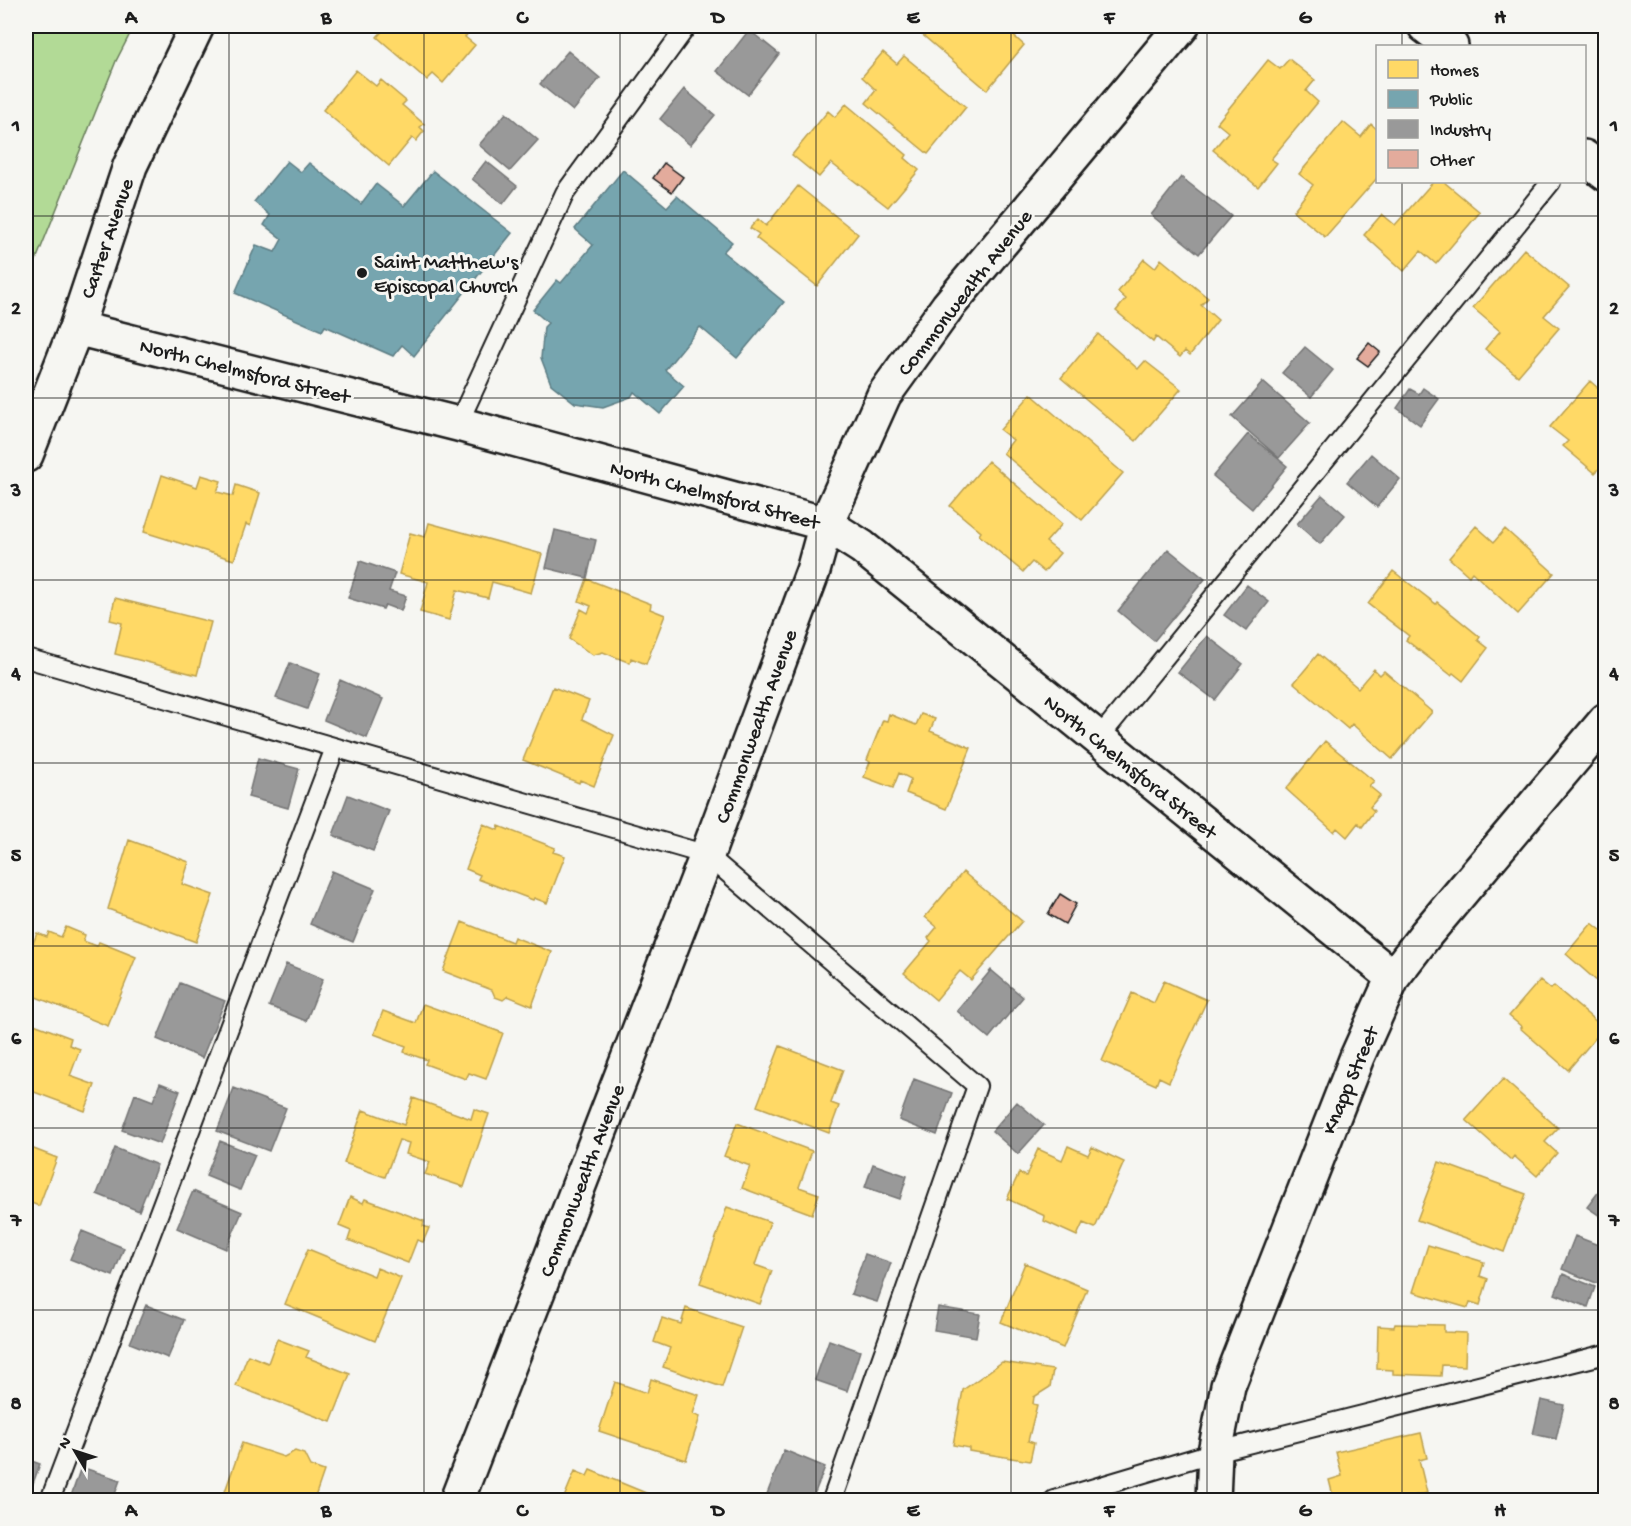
<svg xmlns="http://www.w3.org/2000/svg" width="1631" height="1526" font-family="'Gochi Hand',sans-serif">
	<rect width="100%" height="100%" fill="#f6f6f2"/>
	<filter id="ink" filterUnits="userSpaceOnUse"><feTurbulence type="fractalNoise" baseFrequency=".0167" numOctaves="2"/><feDisplacementMap in="SourceGraphic" scale="12" xChannelSelector="R" yChannelSelector="G"/><feConvolveMatrix kernelMatrix="1 2 1 2 8 2 1 2 1" color-interpolation-filters="sRGB"/></filter>
	<g filter="url(#ink)">
		<!-- green -->
		<path fill="#b2da96" stroke="#677b59" stroke-width="1.5" d="M26,26H134L116,61L26,285Z"/>
		<!-- homes -->
		<path fill="#ffd966" stroke="#bba050" stroke-width="1.5" d="M387,26H462L469,32L465,37L475,45L443,83L433,74L427,80L377,37Z
			M912,26H1002L1024,45L987,90Z
			M883,52L897,64L904,56L966,107L928,154L866,103L876,90L862,77Z
			M1289,59L1315,80L1306,91L1318,102L1271,159L1277,163L1258,187L1213,150L1228,132L1217,123L1268,60L1280,69Z
			M356,70L376,86L381,80L406,101L402,105L424,124L420,127L424,131L416,141L412,138L389,166L323,110Z
			M846,104L907,155L905,158L919,170L888,207L831,163L819,177L792,155L828,111L835,117Z
			M1343,122L1361,137L1371,124L1378,130V177L1325,237L1293,211L1313,185L1299,174Z
			M1433,182H1444L1480,212L1436,264L1421,251L1404,271L1364,235L1382,214L1395,225Z
			M798,186L858,234L817,286L756,238L759,234L750,228L758,219L766,226Z
			M1524,249L1569,287L1544,316L1559,328L1518,376L1485,349L1500,331L1473,308Z
			M1144,259L1155,268L1161,259L1208,298L1201,305L1218,320L1190,355L1185,351L1180,357L1156,337L1153,342L1116,311L1126,299L1118,292Z
			M1098,334L1138,369L1145,361L1181,389L1136,441L1061,378Z
			M1590,381L1606,395V474L1599,469L1595,473L1563,446L1568,441L1550,427Z
			M1031,394L1123,473L1082,520L1003,453L1013,440L1000,430Z
			M988,461L1062,524L1046,542L1060,553L1044,572L1032,562L1023,572L979,535L981,532L950,506Z
			M162,475L197,487L201,475L221,481L217,492L233,496L236,485L260,493L250,526L246,524L234,560L144,532Z
			M429,523L542,554L531,593L492,582L488,598L457,590L449,620L420,612L428,582L399,574L410,533L425,537Z
			M1476,526L1494,542L1505,529L1554,573L1518,614L1472,572L1469,576L1449,558Z
			M1393,571L1436,604L1437,602L1480,637L1478,640L1488,648L1463,681L1453,673L1451,675L1406,640L1409,636L1368,604Z
			M587,579L651,604L650,609L665,615L646,664L631,658L630,663L603,652L593,655L569,639L581,609L588,613L591,606L579,601Z
			M115,598L211,622L197,675L115,654L122,623L110,620Z
			M1318,654L1358,688L1374,669L1380,675L1384,671L1432,712L1392,759L1352,724L1348,729L1294,683Z
			M553,687L589,701L582,719L614,735L594,786L580,780L579,783L523,760Z
			M889,714L916,725L921,714L935,719L930,731L971,748L946,809L906,793L911,779L899,773L893,788L864,777L870,762L867,760L883,720L887,721Z
			M1325,741L1374,781L1369,786L1380,795L1370,807L1374,811L1362,827L1358,823L1347,837L1337,828L1334,832L1286,789Z
			M483,824L498,830L499,826L555,848L553,852L565,856L547,903L534,898L533,900L478,879L480,875L466,869Z
			M129,840L189,862L182,884L213,895L196,942L108,909Z
			M963,872L1022,921L971,980L960,971L936,1000L904,973L931,941L928,938L937,927L925,917Z
			M462,922L512,942L514,937L552,952L532,1006L508,996L503,1000L495,997L492,990L443,971Z
			M1592,923L1601,930L1606,926V989L1566,954Z
			M66,927L85,935L83,941L97,946L99,942L136,957L108,1026L26,993L28,985L26,984V962L37,933L47,937L49,932L61,937Z
			M1540,980L1551,989L1554,986L1604,1028L1568,1070L1520,1028L1522,1027L1509,1016Z
			M1164,981L1207,1000L1169,1082L1159,1077L1156,1085L1102,1061L1132,993L1154,1003Z
			M423,1004L503,1033L486,1079L469,1073L466,1079L425,1064L427,1060L404,1052L406,1046L374,1034L383,1011L416,1023Z
			M26,1021L71,1038L69,1045L80,1049L70,1076L95,1085L85,1111L26,1089Z
			M780,1046L843,1070L831,1103L839,1106L829,1133L757,1106Z
			M1503,1079L1558,1128L1545,1142L1557,1153L1537,1176L1514,1156L1511,1160L1466,1120Z
			M413,1098L471,1119L474,1109L489,1114L464,1187L425,1174L430,1162L406,1154L409,1143L399,1140L385,1177L344,1163L363,1110L404,1125Z
			M737,1123L812,1151L799,1187L819,1194L812,1214L742,1188L750,1166L724,1156Z
			M26,1146L57,1158L39,1206L26,1201Z
			M1068,1146L1088,1155L1092,1147L1124,1162L1095,1228L1083,1223L1077,1236L1044,1221L1045,1216L1007,1199L1019,1173L1026,1176L1038,1149L1062,1160Z
			M1439,1162L1526,1194L1504,1252L1417,1220Z
			M350,1197L363,1203L365,1199L424,1221L423,1226L429,1228L423,1242L417,1240L408,1263L348,1240L351,1231L339,1226Z
			M727,1207L770,1222L755,1265L772,1271L760,1304L700,1283Z
			M1428,1245L1484,1262L1480,1276L1488,1279L1480,1305L1470,1302L1468,1308L1413,1292Z
			M308,1249L374,1276L377,1268L401,1278L375,1341L285,1304Z
			M1025,1263L1087,1289L1063,1348L1001,1322Z
			M686,1308L742,1327L722,1387L663,1367L670,1348L654,1342L662,1318L681,1324Z
			M1395,1324L1444,1325V1332L1466,1333L1465,1366L1442,1365L1441,1376L1393,1374V1370L1377,1369L1378,1326L1394,1327Z
			M277,1339L309,1351L306,1357L350,1374L331,1422L236,1386L248,1355L268,1363Z
			M1002,1362L1053,1370L1050,1387L1034,1397L1033,1404L1037,1405L1028,1441L1034,1443L1030,1461L969,1451V1448L953,1445L963,1390Z
			M651,1379L699,1395L693,1414L700,1417L686,1460L599,1431L615,1382L647,1393Z
			M1421,1433L1427,1458L1419,1460L1427,1493L1393,1500H1334L1329,1480L1342,1476L1336,1452Z
			M242,1443L284,1457L295,1451L304,1454L310,1466L324,1471L314,1500H213L219,1496L223,1497Z
			M590,1470L658,1498L657,1500H563L575,1471L587,1476Z"/>
		<!-- public -->
		<path fill="#76a5af" stroke="#5b7c83" stroke-width="1.5" d="M287,161L301,172L309,163L361,204L376,184L404,206L433,171L512,233L414,356L402,345L393,356L325,326L322,331L235,293L256,245L275,252L282,239L264,225L270,215L254,202Z
			M623,170L667,207L677,196L732,242L723,252L784,302L737,358L700,327L665,370L684,386L660,414L634,392L631,397L603,407L575,403L551,384L541,358L544,327L548,323L533,310L557,280L561,283L593,245L575,229Z"/>
		<!-- industry -->
		<path fill="#999" stroke="#747474" stroke-width="1.5" d="M749,30L779,54L748,95L717,71Z
			M568,51L600,78L573,111L540,84Z
			M684,89L715,115L690,145L660,119Z
			M506,113L538,140L510,171L479,145Z
			M486,161L517,186L503,204L472,179Z
			M1181,177L1231,216L1199,254L1151,215Z
			M1305,347L1333,370L1311,397L1282,373Z
			M1263,382L1310,423L1279,458L1232,417Z
			M1423,388L1439,399L1420,425L1397,408L1410,389L1419,394Z
			M1248,434L1287,466L1252,509L1213,476Z
			M1371,454L1400,479L1377,507L1347,482Z
			M1322,495L1345,515L1320,544L1297,524Z
			M555,530L596,540L587,578L546,568Z
			M1168,549L1205,579L1154,641L1118,611Z
			M360,561L395,573L389,591L406,596L401,611L385,605L383,609L348,598Z
			M1247,585L1269,602L1246,631L1224,615Z
			M1207,636L1243,664L1215,700L1178,672Z
			M290,663L320,674L307,709L276,698Z
			M340,680L383,699L367,738L324,720Z
			M258,758L299,769L288,808L248,797Z
			M348,795L389,811L373,851L333,835Z
			M332,871L375,889L353,942L310,924Z
			M286,964L323,979L306,1021L269,1006Z
			M991,970L1023,997L989,1038L957,1011Z
			M180,983L225,1001L202,1058L157,1039Z
			M914,1079L952,1093L937,1135L899,1120Z
			M160,1083L180,1091L160,1144L122,1130L135,1094L153,1101Z
			M234,1088L286,1108L269,1151L217,1131Z
			M1017,1102L1044,1125L1018,1154L992,1131Z
			M220,1141L255,1155L240,1190L206,1176Z
			M115,1148L157,1165L139,1211L97,1194Z
			M873,1164L907,1176L900,1199L865,1187Z
			M1606,1182V1220L1587,1207Z
			M193,1191L242,1212L226,1249L177,1228Z
			M82,1231L124,1248L113,1276L70,1259Z
			M1575,1236L1606,1248V1273L1601,1285L1562,1269Z
			M865,1254L891,1263L877,1302L851,1294Z
			M1563,1274L1595,1287L1588,1307L1555,1294Z
			M146,1305L184,1320L168,1358L130,1343Z
			M938,1307L980,1314L976,1337L934,1330Z
			M829,1340L860,1351L847,1391L815,1380Z
			M1541,1400L1564,1405L1556,1439L1533,1434Z
			M784,1450L825,1467L812,1500H782L767,1494Z
			M26,1459L40,1464L32,1486L26,1484Z
			M81,1467L120,1480L113,1500L70,1499Z"/>
		<!-- building -->
		<path fill="#e3ab9c" stroke="#1c1c1c" stroke-width="1.5" d="M664,163L683,177L672,192L653,178Z
			M1369,343L1380,352L1368,366L1357,358Z
			M1060,894L1076,904L1065,924L1048,914Z"/>
		<g fill="none" stroke-linecap="round" stroke-linejoin="round">
			<defs>
				<path id="service" d="M458,424L565,193L687,26
					M26,658L707,855L977,1086L832,1500
					M1098,739L1551,182
					M50,1500L335,748
					M1054,1500L1215,1452L1606,1354"/>
				<path id="minor" d="M1425,26L1451,46
					M1584,157L1606,174
					M76,328L458,424L826,524L862,547L1393,977
					M26,455L76,328L130,166L197,26
					M457,1500L707,855L813,571L826,524L884,395L948,306L1182,26
					M1213,1500L1215,1452L1228,1386L1357,1057L1393,977L1426,934L1606,720"/>
			</defs>
			<!-- service casing -->
			<use href="#service" stroke="#1c1c1c" stroke-width="22"/>
			<!-- minor casing -->
			<use href="#minor" stroke="#1c1c1c" stroke-width="38"/>
			<!-- service -->
			<use href="#service" stroke="#f6f6f2" stroke-width="18"/>
			<!-- minor -->
			<use href="#minor" stroke="#f6f6f2" stroke-width="33"/>
		</g>
	</g>
	<!-- grid -->
	<path fill="none" stroke="#1c1c1c" stroke-width="1.5" stroke-opacity="0.55" d="M229,26V1500M424,26V1500M620,26V1500M816,26V1500M1011,26V1500M1207,26V1500M1402,26V46M1402,182V1500M26,216H1606M26,398H1606M26,580H1606M26,763H1606M26,946H1606M26,1128H1606M26,1310H1606"/>
	<!-- markers -->
	<circle fill="#1c1c1c" stroke="#f6f6f2" stroke-width="2" cx="362" cy="273" r="6"/>
	<g text-anchor="middle" stroke-width="6" stroke-linejoin="round" paint-order="stroke">
		<!-- street labels -->
		<g font-size="21" fill="#1c1c1c" stroke="#f6f6f2">
			<text transform="translate(106 238) rotate(-71)" y="7">Carter Avenue</text>
			<text transform="translate(964 292) rotate(-52)" y="7">Commonwealth Avenue</text>
			<text transform="translate(245 370) rotate(14)" y="7">North Chelmsford Street</text>
			<text transform="translate(715 494) rotate(15)" y="7">North Chelmsford Street</text>
			<text transform="translate(755 726) rotate(-70)" y="7">Commonwealth Avenue</text>
			<text transform="translate(1131 766) rotate(39)" y="7">North Chelmsford Street</text>
			<text transform="translate(1349 1080) rotate(-67)" y="7">Knapp Street</text>
			<text transform="translate(581 1180) rotate(-69)" y="7">Commonwealth Avenue</text>
		</g>
		<!-- poi labels -->
		<g font-size="21" fill="#1c1c1c" stroke="#f6f6f2" text-anchor="start">
			<text x="374" y="268">Saint Matthew's<tspan x="374" dy="24">Episcopal Church</tspan></text>
		</g>
	</g>
	<!-- margin -->
	<rect width="1631" height="1526" fill="none" stroke="#f6f6f2" stroke-width="66"/>
	<!-- legend -->
	<rect x="1376" y="45" width="210" height="138" fill="#f6f6f2" stroke="#9f9f9c" stroke-width="1.5"/>
	<rect x="1388" y="60" width="30" height="18" fill="#ffd966" stroke="#9f9f9c" stroke-width="1.5"/>
	<text x="1430" y="75" font-size="18" fill="#1c1c1c">Homes</text>
	<rect x="1388" y="90" width="30" height="18" fill="#76a5af" stroke="#9f9f9c" stroke-width="1.5"/>
	<text x="1430" y="105" font-size="18" fill="#1c1c1c">Public</text>
	<rect x="1388" y="120" width="30" height="18" fill="#999999" stroke="#9f9f9c" stroke-width="1.5"/>
	<text x="1430" y="135" font-size="18" fill="#1c1c1c">Industry</text>
	<rect x="1388" y="150" width="30" height="18" fill="#e3ab9c" stroke="#9f9f9c" stroke-width="1.5"/>
	<text x="1430" y="165" font-size="18" fill="#1c1c1c">Other</text>
	<!-- north arrow -->
	<g transform="translate(75 1451) rotate(309)" stroke="#f6f6f2" stroke-width="4.5" paint-order="stroke">
	<path d="M0-4.5L10 22L0 15L-10 22Z" fill="#1c1c1c"/>
	<text y="-9" font-size="16" font-weight="bold" text-anchor="middle" fill="#1c1c1c">N</text>
	</g>
	<rect x="33" y="33" width="1565" height="1460" fill="none" stroke="#1c1c1c" stroke-width="2"/>
	<g font-size="20" text-anchor="middle" font-weight="bold" fill="#1c1c1c">
		<text x="131" y="23">A</text>
		<text x="326" y="23">B</text>
		<text x="522" y="23">C</text>
		<text x="718" y="23">D</text>
		<text x="913" y="23">E</text>
		<text x="1109" y="23">F</text>
		<text x="1305" y="23">G</text>
		<text x="1500" y="23">H</text>
		<text x="16" y="131">1</text>
		<text x="1614" y="131">1</text>
		<text x="16" y="314">2</text>
		<text x="1614" y="314">2</text>
		<text x="16" y="496">3</text>
		<text x="1614" y="496">3</text>
		<text x="16" y="679">4</text>
		<text x="1614" y="679">4</text>
		<text x="16" y="861">5</text>
		<text x="1614" y="861">5</text>
		<text x="16" y="1044">6</text>
		<text x="1614" y="1044">6</text>
		<text x="16" y="1226">7</text>
		<text x="1614" y="1226">7</text>
		<text x="16" y="1409">8</text>
		<text x="1614" y="1409">8</text>
		<text x="131" y="1516">A</text>
		<text x="326" y="1516">B</text>
		<text x="522" y="1516">C</text>
		<text x="718" y="1516">D</text>
		<text x="913" y="1516">E</text>
		<text x="1109" y="1516">F</text>
		<text x="1305" y="1516">G</text>
		<text x="1500" y="1516">H</text>
	</g>
</svg>
